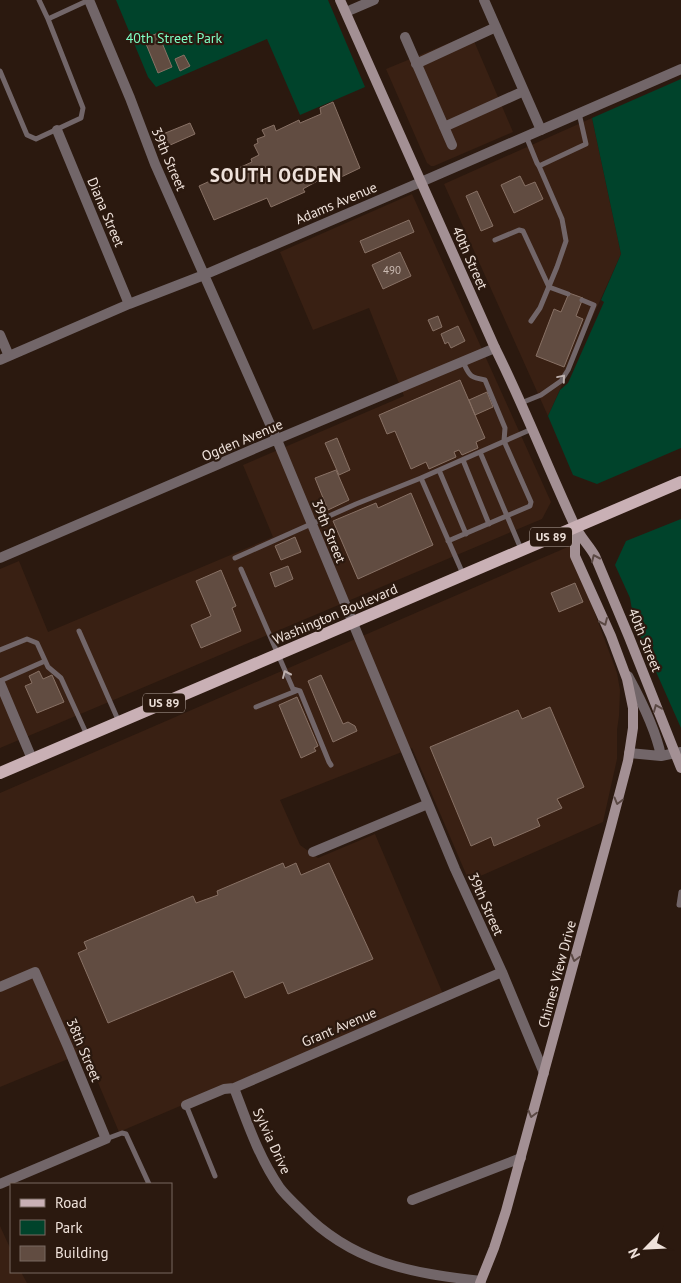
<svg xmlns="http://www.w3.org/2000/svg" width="681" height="1283" font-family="'PT Sans',sans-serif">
	<rect width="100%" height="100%" fill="#2b190f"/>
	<!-- built -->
	<path fill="#392013" d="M471,34L513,132L434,166H431L427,163L386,69Z
		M592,118L621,254L548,416L444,184Z
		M412,194L551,502L542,519L0,748V569L19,561L48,632L273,537L243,465L404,396L369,308L313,330L280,252Z
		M570,546L617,673L620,690L619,716L617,730V759L603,822L469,881L412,748L280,800L300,845L318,858L375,834L443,994L119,1132L85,1052L0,1087V793Z
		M0,1226L11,1250V1272H21L27,1283H0Z"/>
	<!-- green -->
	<path fill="#00432b" d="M116,0H328L365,87L300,115L267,39L156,87L148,77Z
		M681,79V448L597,484L573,475L548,416L560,390L568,383L604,302L601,300L621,254L592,118Z
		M681,519V728L634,622L630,598L615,565L626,541Z"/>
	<!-- building -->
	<path fill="#614c41" stroke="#887165" d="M158,33L172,67L158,73L144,39Z
		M184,55L190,66L180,71L175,59Z
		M333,102L360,168L339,178L338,174L321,179L303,189L305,192L271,207L267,198L214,220L199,186L252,162L251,159L259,155L254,145L258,143L257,139L265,136L262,130L274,125L276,131L299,120L300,123L321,114L320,108Z
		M190,123L195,134L168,146L163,134Z
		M520,176L525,186L535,182L543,199L514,213L501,185Z
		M477,191L493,226L481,231L466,196Z
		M409,220L414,232L365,253L360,241Z
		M400,252L411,276L383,289L372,265Z
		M569,293L583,298L576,316L583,319L564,367L536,356L554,309L561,312Z
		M438,316L442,327L433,331L428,320Z
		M458,326L465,341L451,348L448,342L445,344L441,334Z
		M460,380L485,438L476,442L478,448L462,455L459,450L454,452L456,457L429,469L426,462L411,469L395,431L387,434L379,415Z
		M487,392L493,407L475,415L469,400Z
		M337,438L350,470L339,475L325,443Z
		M336,470L349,500L328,510L315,478Z
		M411,493L433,545L358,579L333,521L376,503L378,508Z
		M295,537L301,552L281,560L275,546Z
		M288,566L293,579L275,587L270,573Z
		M221,570L236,606L232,608L241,631L201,648L191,625L211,616L196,581Z
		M575,583L583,602L559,612L551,593Z
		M39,671L43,679L52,675L64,702L37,713L25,686L32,683L29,676Z
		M321,675L343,724L348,722L355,726L357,731L333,742L308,681Z
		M297,697L318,746L314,748L316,751L301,758L279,705Z
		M550,707L584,787L557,799L562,808L537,819L540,826L494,846L491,837L471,846L430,747L518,710L522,719Z
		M283,863L285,868L296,863L301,875L329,863L373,959L288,994L283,982L245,998L233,971L108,1023L78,953L87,949L84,942L193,896L196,903L218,895L217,891Z"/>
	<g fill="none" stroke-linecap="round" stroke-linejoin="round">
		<!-- service -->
		<path stroke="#726669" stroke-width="5" d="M39,0L48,19
			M0,71L27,135L36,139L81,118L83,108L48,19L89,0
			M526,136L537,163L539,166L586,144L579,113
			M495,240L519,230L523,231L549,287L568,294
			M531,321L540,308L557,267L566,241L562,219L539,166
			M521,403L541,395L561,381L568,370L594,305L582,300
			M480,452L521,549
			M463,460L489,524
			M439,470L466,534
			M448,541L530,506L531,502L504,441L505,428L485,380C469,377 470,376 463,362
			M235,558L356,504L421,478
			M241,569L293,689L300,691L329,762L331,765
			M463,574L421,478L532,429
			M79,631L119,722
			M0,650L27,639L37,643L48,667L61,678L87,735
			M0,681L45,661
			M256,707L296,691
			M681,892L679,905H681
			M186,1105L215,1176
			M106,1139L122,1133L126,1134L149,1184"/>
		<!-- minor -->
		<path stroke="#726669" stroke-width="10" d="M89,0L130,98L155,164L277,440L455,869L502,972L544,1073
			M484,0L541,130
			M346,12L374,0
			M405,37L452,145
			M416,64L496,27
			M444,127L524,91
			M57,130L129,304
			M0,335L9,356
			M0,360L129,304L204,275L421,182
			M0,558L263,445L495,348
			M628,676C641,700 656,730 661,756
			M0,683L32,759
			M629,753L661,756L681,752
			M313,852L428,804
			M0,987L35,972L68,1047L106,1139L0,1184
			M234,1088C247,1122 259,1158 280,1188C286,1196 294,1203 301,1210C352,1263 411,1273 481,1281
			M186,1105L224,1089L234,1088L502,972
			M412,1200L521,1158"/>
		<!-- tertiary -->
		<path stroke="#726669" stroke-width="10" d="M421,182L681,69"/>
		<!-- secondary -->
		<path stroke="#a39094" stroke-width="10" d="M340,0L495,348C524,406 547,466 574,524C579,536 589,545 595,556L629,637L681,768
			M480,1283L494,1248L506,1211L611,826L628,761L633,728V708L627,679L611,636L575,556V527"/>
		<!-- primary -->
		<path stroke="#c9b0b5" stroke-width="12" d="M0,773L681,482"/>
	</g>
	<!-- one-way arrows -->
	<defs><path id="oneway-chevron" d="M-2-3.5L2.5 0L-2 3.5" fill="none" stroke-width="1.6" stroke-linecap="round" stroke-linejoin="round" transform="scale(1.25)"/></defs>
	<g stroke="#bdb0ad">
		<use href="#oneway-chevron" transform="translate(562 378) rotate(-50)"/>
		<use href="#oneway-chevron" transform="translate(286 674) rotate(-114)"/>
	</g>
	<g stroke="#5b4944">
		<use href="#oneway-chevron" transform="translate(595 558) rotate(-114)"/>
		<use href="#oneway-chevron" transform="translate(604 622) rotate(66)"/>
		<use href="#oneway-chevron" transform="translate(657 708) rotate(-112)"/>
		<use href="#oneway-chevron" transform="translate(618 801) rotate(105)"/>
		<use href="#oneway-chevron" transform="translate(575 958) rotate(105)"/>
		<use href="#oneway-chevron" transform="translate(532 1114) rotate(105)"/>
	</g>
	<g text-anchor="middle" stroke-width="4.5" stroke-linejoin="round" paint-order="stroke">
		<!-- number labels -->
		<g font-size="11" fill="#ccbcb4">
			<text x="392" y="274">490</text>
		</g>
		<!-- shield labels -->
		<g fill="#2b190f" stroke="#b4a69e" stroke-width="1">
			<rect x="530" y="527.5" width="42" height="19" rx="4"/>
			<rect x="143" y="693.5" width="42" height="19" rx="4"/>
		</g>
		<g font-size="12" font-weight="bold" fill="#efe2db">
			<text x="551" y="541">US 89</text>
			<text x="164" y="707">US 89</text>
		</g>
		<!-- park labels -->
		<g font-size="14" fill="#7ffec4" stroke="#2b190f">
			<text x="174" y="43">40th Street Park</text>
		</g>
		<!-- street labels -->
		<g font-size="14" fill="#efe2db" stroke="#2b190f">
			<text transform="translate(169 159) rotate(67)" y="5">39th Street</text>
			<text transform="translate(336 203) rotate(-23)" y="5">Adams Avenue</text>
			<text transform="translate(106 212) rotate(67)" y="5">Diana Street</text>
			<text transform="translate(470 258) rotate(66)" y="5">40th Street</text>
			<text transform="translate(242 440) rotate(-23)" y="5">Ogden Avenue</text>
			<text transform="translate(329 531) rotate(68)" y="5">39th Street</text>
			<text transform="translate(335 614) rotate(-23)" y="5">Washington Boulevard</text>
			<text transform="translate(645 640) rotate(68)" y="5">40th Street</text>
			<text transform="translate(486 904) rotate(66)" y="5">39th Street</text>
			<text transform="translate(557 974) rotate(-75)" y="5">Chimes View Drive</text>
			<text transform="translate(339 1027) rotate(-23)" y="5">Grant Avenue</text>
			<text transform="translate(84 1050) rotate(67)" y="5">38th Street</text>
			<text transform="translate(272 1141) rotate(65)" y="5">Sylvia Drive</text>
		</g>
		<!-- district labels -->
		<g font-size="19" font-weight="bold" letter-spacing="1" fill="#efe2db" stroke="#2b190f">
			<text x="276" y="182">SOUTH OGDEN</text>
		</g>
	</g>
	<!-- legend -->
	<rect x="10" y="1183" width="162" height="90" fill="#2b190f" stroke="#796961"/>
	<rect x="20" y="1199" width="25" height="8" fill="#c9b0b5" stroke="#796961"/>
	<text x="55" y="1208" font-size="15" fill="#efe2db">Road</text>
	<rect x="20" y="1220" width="25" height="15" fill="#00432b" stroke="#796961"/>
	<text x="55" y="1233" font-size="15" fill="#efe2db">Park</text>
	<rect x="20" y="1246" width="25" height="15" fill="#614c41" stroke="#796961"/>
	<text x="55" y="1258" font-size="15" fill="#efe2db">Building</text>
	<!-- north arrow -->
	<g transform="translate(646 1248) rotate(246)" stroke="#2b190f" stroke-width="4" paint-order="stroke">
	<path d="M0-4L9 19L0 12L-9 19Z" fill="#efe2db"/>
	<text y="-8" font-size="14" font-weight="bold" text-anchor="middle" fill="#efe2db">N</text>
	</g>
</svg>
